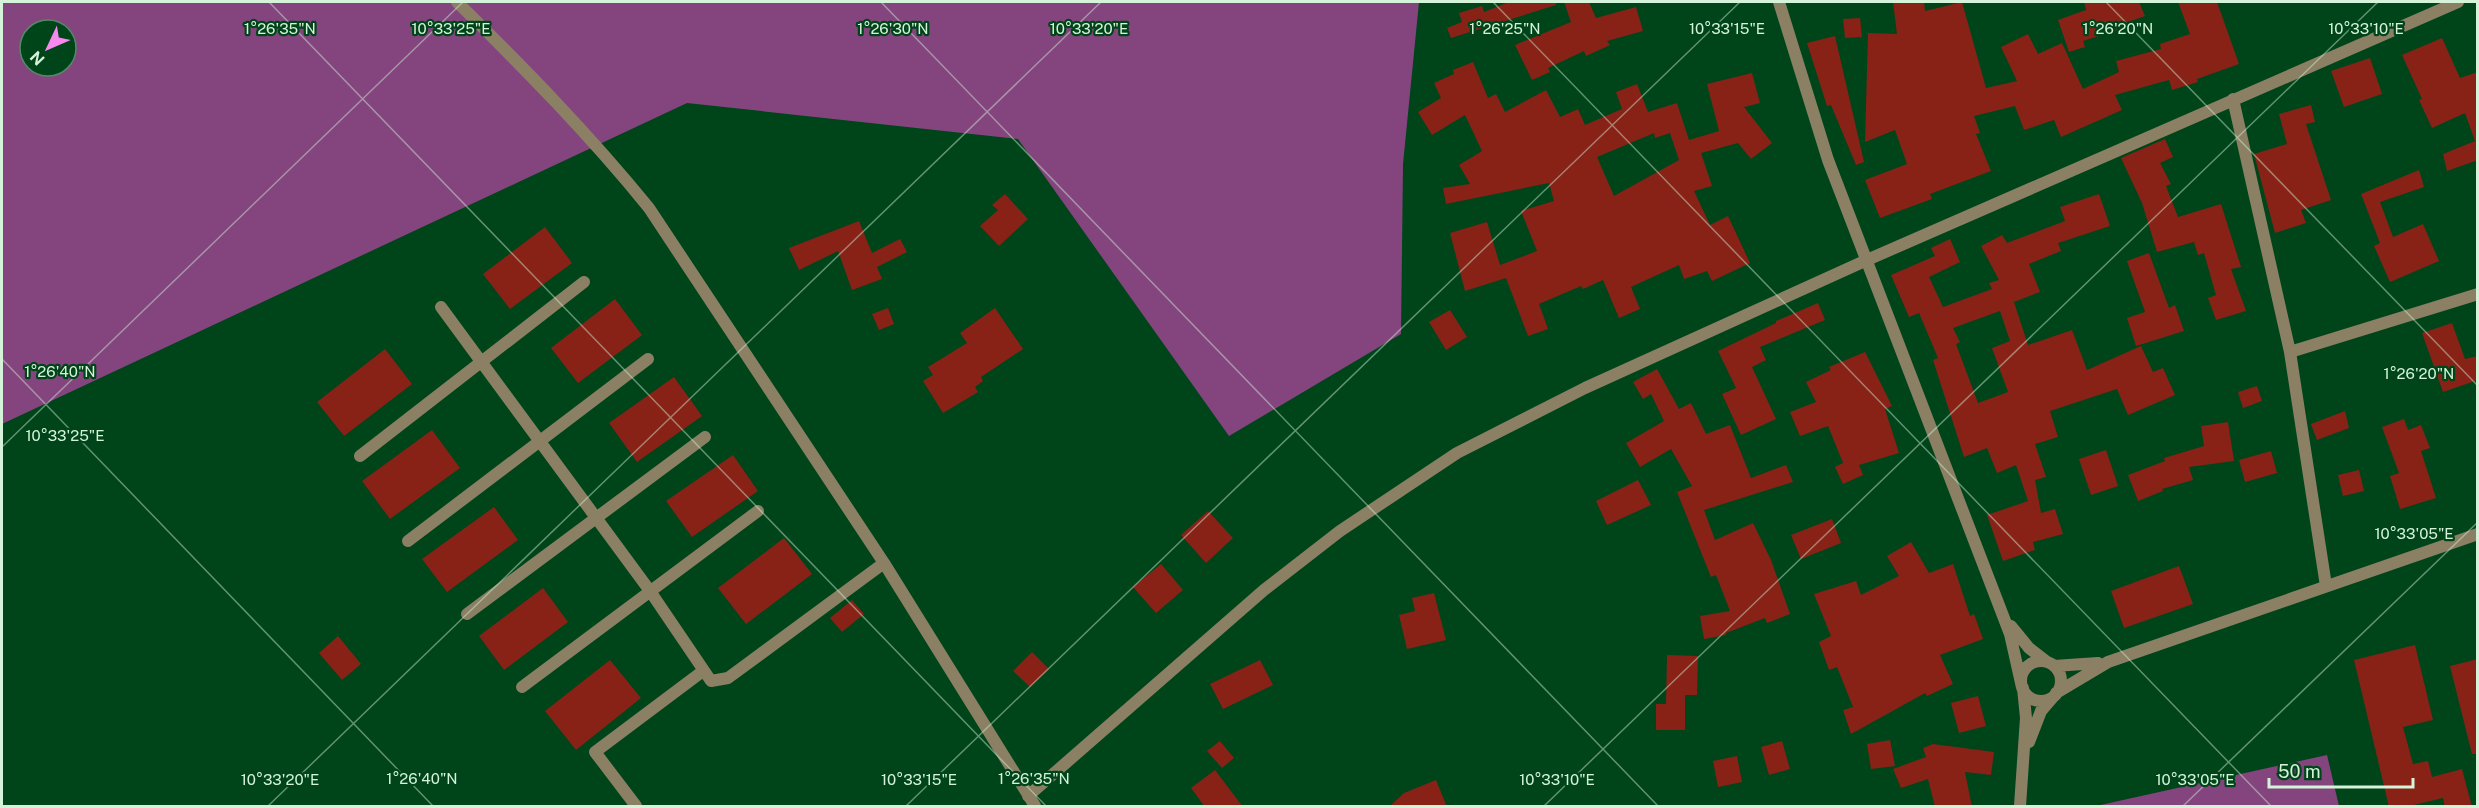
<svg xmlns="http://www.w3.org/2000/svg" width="2479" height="808" font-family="'Public Sans',sans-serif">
	<rect width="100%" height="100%" fill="#00441a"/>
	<!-- green -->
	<path fill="#84457f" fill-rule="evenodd" d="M2,2H1419L1403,164L1401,334L1229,436L1018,139L687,103L2,424ZM30,30H66V66H30Z
		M2327,755L2339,806H2096Z"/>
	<!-- building -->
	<path fill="#882217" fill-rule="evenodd" d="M1509,2H1556V5L1451,38L1447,28L1462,22L1459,13L1482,6L1484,12Z
		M1564,2H1589L1596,18L1636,7L1643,31L1607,41L1610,45L1586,56L1584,51L1548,68L1550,72L1532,80L1515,45L1571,22Z
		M1893,2H1924L1925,11L1962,2L1986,88L2017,81L2001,47L2028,34L2038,54L2062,43L2083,89L2119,72L2116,61L2161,49L2160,44L2190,34L2178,2H2217L2239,64L2197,79L2198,82L2172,90L2169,80L2115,95L2122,110L2061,137L2054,120L2024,130L2015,106L1974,116L1980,133L1976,134L1991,171L1930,194L1932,199L1880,218L1865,180L1907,164L1895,130L1865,142L1868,33L1897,34Z
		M2084,2H2139L2145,16L2122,24L2124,28L2083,41L2085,47L2069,52L2058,20L2086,10Z
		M1860,18L1862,37L1845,38L1843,19Z
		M1835,36L1864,162L1856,165L1831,105L1827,106L1807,43Z
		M2442,38L2460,78L2478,72V160L2447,171L2443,154L2475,141L2465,113L2432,128L2419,100L2422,99L2402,55Z
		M2370,58L2382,94L2344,107L2331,71Z
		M1473,62L1488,98L1496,94L1505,112L1546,90L1560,117L1578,109L1585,125L1622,109L1616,92L1637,84L1648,112L1677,103L1689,140L1719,131L1707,84L1752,73L1760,103L1744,107L1772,143L1751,159L1738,143L1701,153L1712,186L1694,191L1710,225L1728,216L1750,263L1712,281L1707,271L1684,279L1679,265L1631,287L1640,309L1619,318L1603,280L1583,289L1581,286L1539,304L1548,329L1528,336L1506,278L1465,291L1450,233L1487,222L1500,265L1537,251L1521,211L1554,201L1549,183L1446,204L1443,188L1470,184L1459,165L1482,151L1465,115L1432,135L1418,112L1441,98L1434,83L1454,74L1453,70ZM1654,133L1655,138L1670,133L1679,160L1614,196L1597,157Z
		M2311,105L2315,122L2306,124L2331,200L2301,210L2306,223L2275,233L2254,154L2287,144L2279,114Z
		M2165,139L2173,157L2160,163L2171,184L2166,186L2178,217L2221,204L2241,267L2231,269L2246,311L2216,320L2208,298L2216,295L2204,253L2198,255L2194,242L2157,252L2142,203L2121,158Z
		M2419,170L2424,187L2380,202L2393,237L2423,224L2439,261L2390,282L2374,246L2380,243L2361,194Z
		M1005,194L1028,219L999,246L980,226L998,210L992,205Z
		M2099,194L2110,226L2058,243L2061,251L2029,264L2040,292L2014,302L2028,345L2072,330L2087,370L2141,346L2153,372L2163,368L2175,395L2128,415L2117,389L2050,411L2058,437L2035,444L2046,477L2035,480L2041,513L2055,509L2063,534L2033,542L2035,550L2003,561L1987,515L2028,501L2016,465L1997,473L1987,448L1964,457L1933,360L1938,358L1919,313L1909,317L1891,275L1935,256L1931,248L1950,239L1960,262L1929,277L1943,307L1992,289L1989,283L1999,280L1981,246L2002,235L2007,243L2065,221L2060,207ZM2000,311L2010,341L1992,348L2008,392L1978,403L1956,344L1960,342L1953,328Z
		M859,221L872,253L900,239L907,252L877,267L882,279L852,290L838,251L799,270L789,248Z
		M545,227L572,263L510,309L483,274Z
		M2149,253L2169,308L2175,305L2184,331L2136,346L2127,318L2145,312L2127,261Z
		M615,299L642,335L578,383L551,348Z
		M1818,303L1825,320L1760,347L1766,360L1752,367L1776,419L1741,435L1722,394L1736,388L1718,351L1776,323V321Z
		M888,308L894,324L879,330L872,314Z
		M995,308L1023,349L981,377L983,381L975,387L978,392L943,413L923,381L933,375L928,367L967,343L960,333Z
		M1450,310L1467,337L1446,350L1429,322Z
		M2452,323L2465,359L2478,356V380L2443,392L2422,333Z
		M385,349L412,384L344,436L317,402Z
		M1865,352L1892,406L1885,409L1899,453L1859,465L1863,475L1843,484L1835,467L1843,463L1828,426L1800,436L1790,412L1816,402L1806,382L1831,370L1829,367Z
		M1657,369L1679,409L1691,403L1706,434L1730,425L1751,478L1786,465L1793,482L1704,510L1715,540L1753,523L1771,560L1790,614L1767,623L1765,618L1726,633V635L1704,639L1700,616L1730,611L1716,575L1711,577L1677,492L1692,486L1671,449L1640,467L1626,443L1664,421L1651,394L1643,399L1633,382Z
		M674,377L702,416L637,462L609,423Z
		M2257,386L2262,401L2243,408L2238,392Z
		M2345,411L2349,428L2317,440L2311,424Z
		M2404,419L2408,430L2421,425L2430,448L2421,451L2436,498L2400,509L2390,476L2399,473L2382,427Z
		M2228,422L2234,461L2189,467L2193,480L2162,489L2163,491L2138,501L2128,475L2165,461L2164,458L2204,446L2201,426Z
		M432,430L460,468L390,519L362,481Z
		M2106,450L2118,486L2091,495L2079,459Z
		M2271,451L2277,473L2245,482L2239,460Z
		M733,455L758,491L692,537L666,501Z
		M2359,470L2364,491L2343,496L2338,475Z
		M1638,480L1651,505L1607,525L1596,501Z
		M494,507L518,540L447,592L422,559Z
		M1208,511L1233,538L1206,563L1181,535Z
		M1832,519L1841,543L1801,559L1791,535Z
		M784,538L812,574L746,624L718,588Z
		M1911,542L1929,573L1953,564L1970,616L1974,614L1983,639L1940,655L1953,684L1927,696L1925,693L1851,734L1843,710L1853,707L1837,667L1829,670L1819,642L1831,636L1814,594L1856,581L1861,595L1899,576L1887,556Z
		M1161,564L1183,590L1156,613L1133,587Z
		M2179,566L2193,604L2124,628L2111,591Z
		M543,588L568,622L504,670L479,636Z
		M1434,593L1446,640L1407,649L1399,615L1415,611L1412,598Z
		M852,600L864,614L842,632L830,618Z
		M338,636L361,664L342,680L319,653Z
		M2415,645L2433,720L2403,727L2413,764L2428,761L2432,777L2462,769L2472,807H2445L2443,798L2405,807H2389L2354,660Z
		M1032,652L1049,669L1030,687L1013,671Z
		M1667,655L1698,656L1697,695H1685V730H1656V704H1666Z
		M2478,659V754H2472L2450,666Z
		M610,660L641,698L576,750L545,711Z
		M1260,660L1273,685L1223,709L1210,684Z
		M1978,696L1986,726L1959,733L1951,703Z
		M1890,740L1895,766L1871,769L1867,744Z
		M1220,741L1234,758L1222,768L1207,751Z
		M1782,741L1790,769L1769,775L1761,747Z
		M1933,744L1994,752L1991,775L1965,772L1972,807H1935L1928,779L1901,788L1893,769L1926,757L1923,748Z
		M1737,756L1742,782L1718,787L1713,761Z
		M1215,770L1243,807H1205L1191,788Z
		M1436,780L1447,807H1389L1404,793Z"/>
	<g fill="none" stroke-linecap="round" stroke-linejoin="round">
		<!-- minor -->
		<path stroke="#8b8064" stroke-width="12" d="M457,2C524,68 589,134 649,208L884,563L1035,806
			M1779,2L1828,160L2010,634L2021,683
			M2233,99L2290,352L2326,586
			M441,307L650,591L711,681L728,678L884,563
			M2290,352L2478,294
			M360,456L584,282
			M408,541L648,359
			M467,614L705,437
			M2011,626L2029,648L2047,662
			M2021 681a20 20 0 1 1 40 0a20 20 0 1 1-40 0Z
			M2054,666L2098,663
			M522,687L758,511
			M2056,693L2108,662L2478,534
			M2029,742L2041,711L2053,697
			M1028,796L1264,590L1340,531L1457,453L1585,388L1867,260L2458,2
			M636,806L595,752L703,671
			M2020,806L2026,718L2023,688"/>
	</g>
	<!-- ticks -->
	<path fill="none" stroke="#d4f3d9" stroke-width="1.5" stroke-opacity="0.45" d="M269,2L1046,806M881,2L1658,806M1493,2L2271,806M2106,2L2478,386M2,359L433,806M2,447L463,2M268,806L1101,2M906,806L1740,2M1544,806L2378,2M2183,806L2478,522"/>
	<g font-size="15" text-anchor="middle" fill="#d4f3d9" stroke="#00441a" stroke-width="4.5" stroke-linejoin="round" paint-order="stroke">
		<text x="451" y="34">10°33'25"E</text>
		<text x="1089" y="34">10°33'20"E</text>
		<text x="1727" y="34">10°33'15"E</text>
		<text x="2366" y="34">10°33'10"E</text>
		<text x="280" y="34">1°26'35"N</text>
		<text x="893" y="34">1°26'30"N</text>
		<text x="1505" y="34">1°26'25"N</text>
		<text x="2118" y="34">1°26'20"N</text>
		<text x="60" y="377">1°26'40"N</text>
		<text x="2419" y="379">1°26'20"N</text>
		<text x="65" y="441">10°33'25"E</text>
		<text x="2414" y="539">10°33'05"E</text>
		<text x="422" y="784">1°26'40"N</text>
		<text x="1034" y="784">1°26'35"N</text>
		<text x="280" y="785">10°33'20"E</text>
		<text x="919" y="785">10°33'15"E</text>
		<text x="1557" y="785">10°33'10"E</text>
		<text x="2195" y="785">10°33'05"E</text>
	</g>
	<!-- border -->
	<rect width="2479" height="808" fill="none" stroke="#d4f3d9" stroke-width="6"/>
	<!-- north arrow -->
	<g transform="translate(48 48) rotate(226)"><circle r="28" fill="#00441a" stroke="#558a66" stroke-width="1.5"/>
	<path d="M0-4.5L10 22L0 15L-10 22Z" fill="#f689ed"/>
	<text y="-9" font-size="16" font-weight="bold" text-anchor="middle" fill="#d4f3d9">N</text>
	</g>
	<!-- scale -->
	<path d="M2269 778v9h144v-9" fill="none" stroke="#d4f3d9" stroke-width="3"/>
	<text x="2278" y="778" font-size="18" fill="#d4f3d9" stroke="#00441a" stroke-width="4.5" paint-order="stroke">50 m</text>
</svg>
